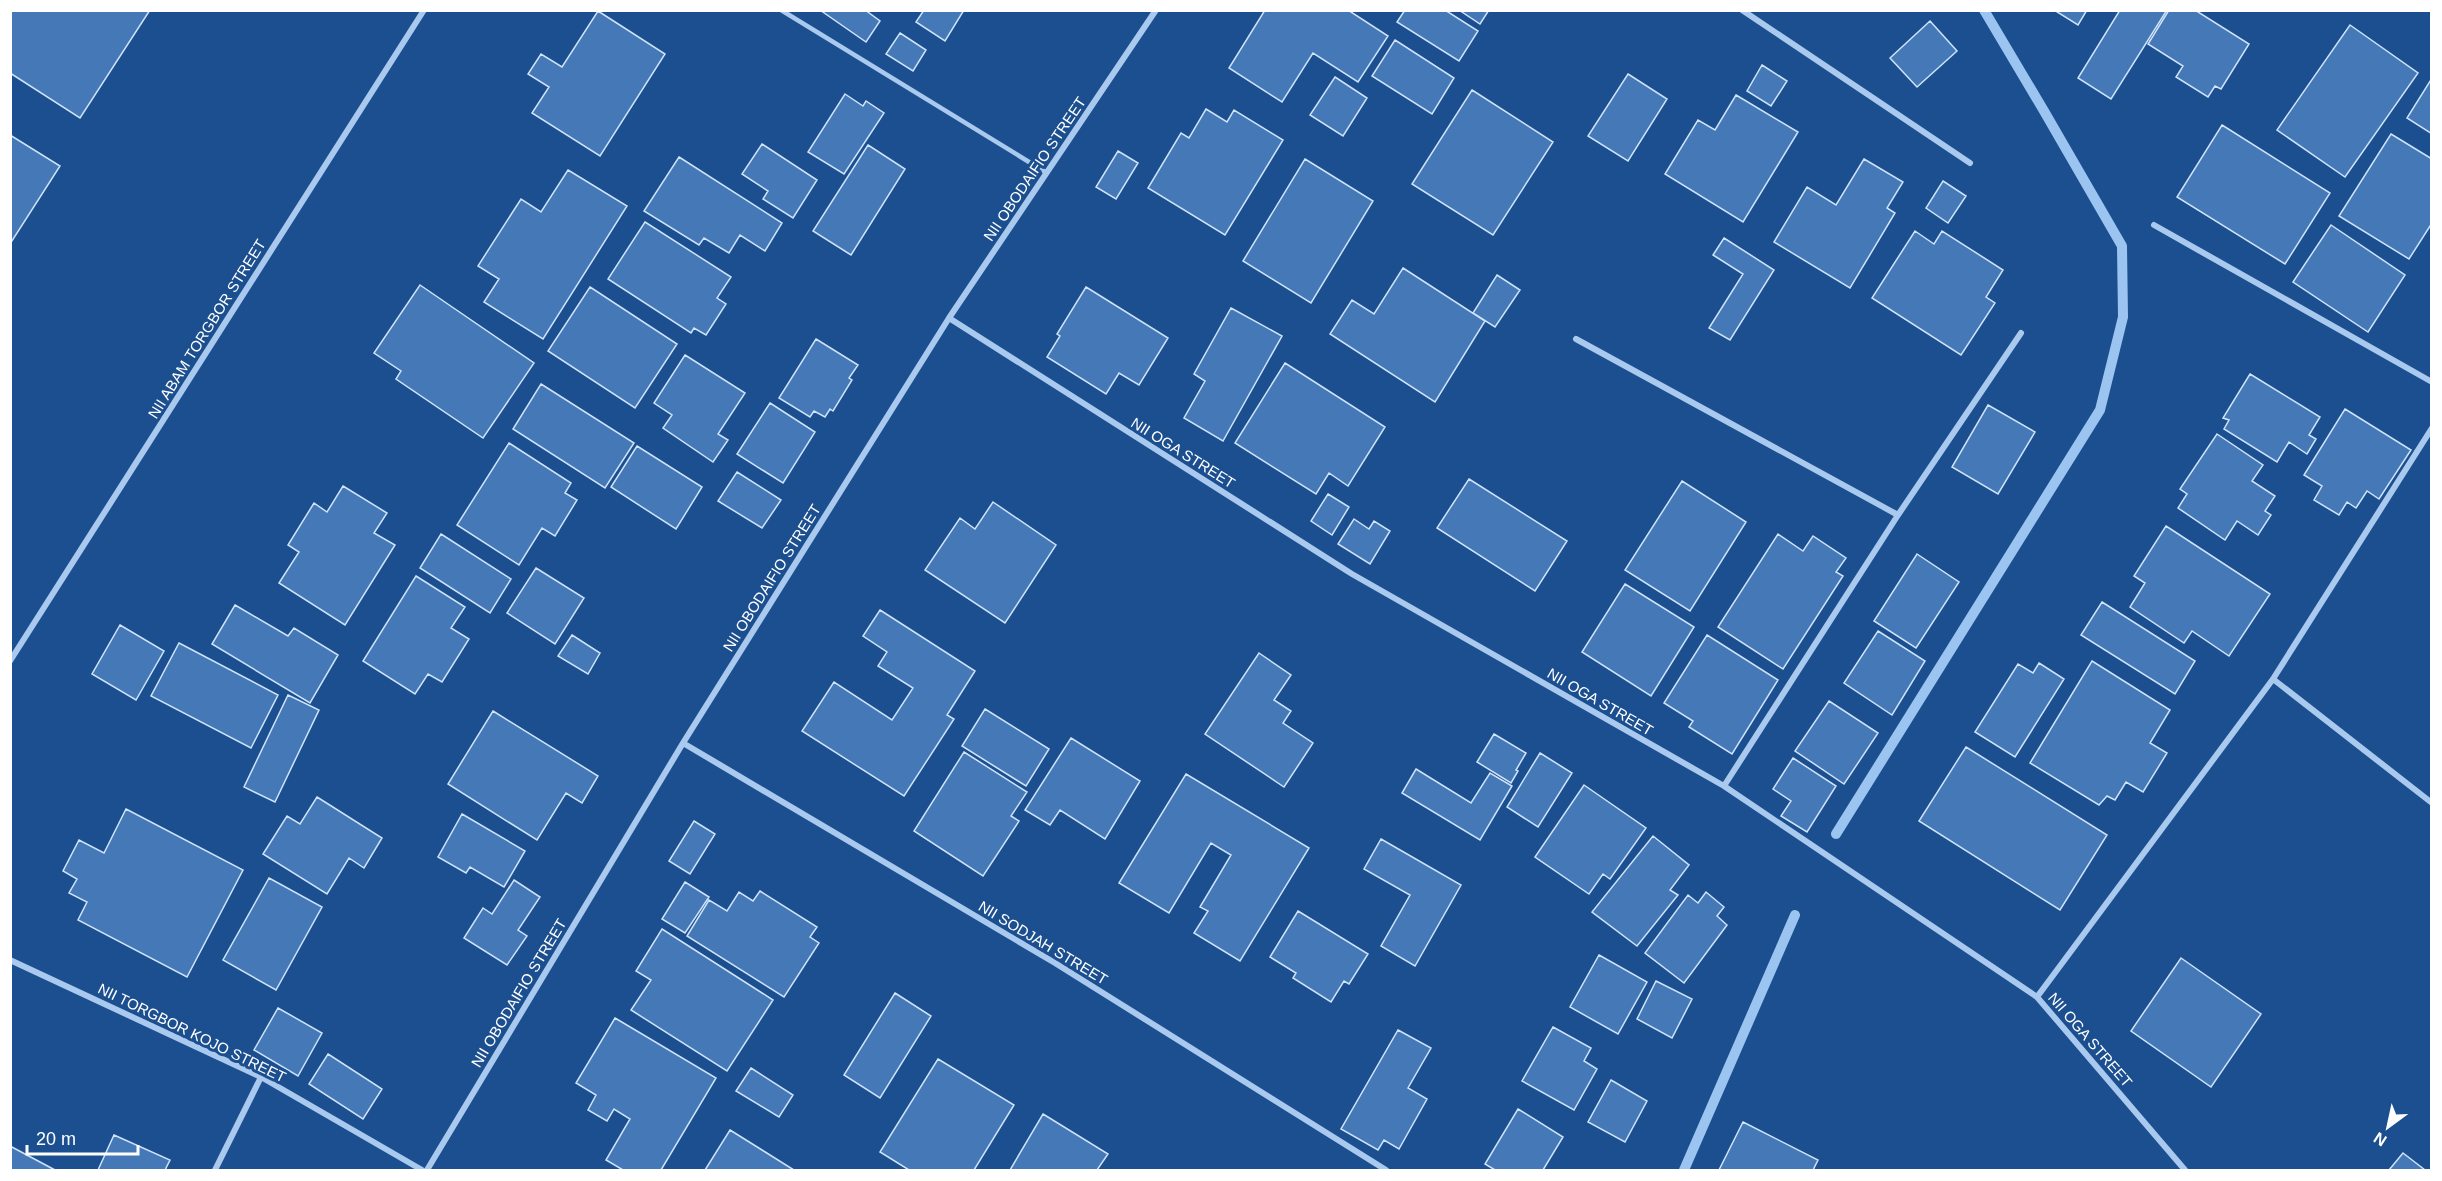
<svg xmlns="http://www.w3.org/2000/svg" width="2442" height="1181" font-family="Arial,sans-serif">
	<rect width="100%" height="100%" fill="#1b4f8f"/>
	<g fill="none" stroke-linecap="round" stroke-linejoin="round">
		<!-- stream -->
		<path stroke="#9cc4f0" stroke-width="10" d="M1836,834L2100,410L2123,317L2122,246L2044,111L1984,10
			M1684,1170L1795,915"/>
	</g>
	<!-- building -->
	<path fill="#4478b7" stroke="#cfe3fa" stroke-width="1.5" d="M10,10H150L80,118L10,73Z
		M820,10H865L880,21L866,42Z
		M924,10H964L945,41L916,22Z
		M1265,10H1348L1388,36L1358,82L1313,53L1282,102L1229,68Z
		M1405,10H1445L1478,31L1459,61L1397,22Z
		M1459,10H1489L1480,24Z
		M2054,10H2087L2078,25Z
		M2120,10H2167L2111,99L2078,78Z
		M2169,10H2195L2249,44L2221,89L2215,86L2208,97L2176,77L2183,66L2148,44Z
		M598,11L665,54L600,156L532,113L549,87L528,74L541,54L562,67Z
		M1930,21L1957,51L1917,87L1890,58Z
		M2350,25L2418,73L2345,177L2277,130Z
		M900,33L926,50L913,71L886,54Z
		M1395,40L1454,78L1432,114L1372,76Z
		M1762,65L1787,81L1771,106L1747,91Z
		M1628,74L1667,99L1628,161L1588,136Z
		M1335,77L1367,98L1343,136L1310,115Z
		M2432,78V134L2407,118Z
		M1472,90L1553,142L1493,235L1412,184Z
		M845,94L863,106L866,101L884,113L844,174L808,152Z
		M1736,95L1798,132L1743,222L1665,174L1698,120L1715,130Z
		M1206,109L1227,122L1234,110L1283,140L1225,235L1148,188L1181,133L1189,138Z
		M2222,125L2330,193L2285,264L2177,197Z
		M2391,134L2432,159V223L2409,259L2339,216Z
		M10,135L60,166L10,244Z
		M762,144L817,180L793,218L763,199L768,191L742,174Z
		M868,145L905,169L851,255L813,231Z
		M1118,151L1138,163L1116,199L1096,187Z
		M679,157L782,223L765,251L740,235L729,253L704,238L699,245L644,211Z
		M1305,159L1373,201L1311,303L1243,261Z
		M1864,159L1903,182L1887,208L1895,213L1850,288L1774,242L1807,187L1836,205Z
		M568,170L627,206L543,339L484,302L499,279L478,266L521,199L541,212Z
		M1943,181L1966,196L1948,223L1926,208Z
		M645,222L731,277L717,298L726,304L706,335L694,328L691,333L608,279Z
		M2331,225L2405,275L2368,332L2293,282Z
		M1915,231L1934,244L1942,231L2003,270L1986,297L1995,303L1961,355L1872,298Z
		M1724,238L1774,270L1730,340L1709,328L1743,274L1713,255Z
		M1403,268L1485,321L1435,402L1330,334L1352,300L1374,314Z
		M1497,275L1520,290L1495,327L1473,313Z
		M420,285L534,363L483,438L396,379L401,371L374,353Z
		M590,287L677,344L635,408L548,351Z
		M1086,287L1168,338L1139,385L1119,373L1106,394L1047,357L1060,336L1057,334Z
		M1231,308L1282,336L1223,441L1184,418L1205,381L1194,374Z
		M816,339L858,365L849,378L852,380L833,411L830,409L825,417L814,411L810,417L779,398Z
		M685,355L745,393L718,434L728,440L713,462L663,428L672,415L654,403Z
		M1285,363L1385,427L1348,486L1329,473L1316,494L1235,443Z
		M2250,374L2320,417L2309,435L2316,439L2307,454L2289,442L2277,462L2224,429L2229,420L2223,418Z
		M541,384L634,443L605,488L513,429Z
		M770,403L815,432L783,483L737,454Z
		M1988,405L2035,432L1998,494L1952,467Z
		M2345,409L2411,450L2379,499L2367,491L2356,508L2347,502L2339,515L2314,500L2322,486L2304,475Z
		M2217,434L2263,465L2252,481L2275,496L2265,511L2271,515L2258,535L2237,521L2225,540L2178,508L2187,494L2180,489Z
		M509,443L571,483L565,493L577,500L555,536L542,528L519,565L457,525Z
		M637,446L702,487L676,529L611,487Z
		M737,472L781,500L762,528L718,501Z
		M1469,479L1567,541L1535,591L1437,528Z
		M1682,481L1746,522L1690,611L1625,570Z
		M343,486L387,513L374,533L395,545L345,625L279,583L299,552L288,545L314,503L327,512Z
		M1328,494L1349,507L1332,535L1311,521Z
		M993,502L1056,545L1005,623L925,570L960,518L975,529Z
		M1354,519L1369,529L1374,521L1390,531L1370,564L1338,544Z
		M2166,526L2270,594L2229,656L2192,631L2184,643L2130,607L2145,583L2134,576Z
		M441,534L511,579L490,613L420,568Z
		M1778,534L1803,551L1813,536L1846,558L1836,572L1843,576L1783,669L1718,627Z
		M1917,554L1959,582L1916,648L1874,621Z
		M536,568L584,598L555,644L507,613Z
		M416,576L465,607L451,628L469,639L442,682L428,674L415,694L363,661Z
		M1625,584L1694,627L1651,696L1582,652Z
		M2102,602L2195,661L2175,694L2081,635Z
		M235,605L288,636L294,628L338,655L310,703L212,644Z
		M880,610L975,671L947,715L954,719L904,796L802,731L834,682L892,720L913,688L878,666L887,652L863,636Z
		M120,625L164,651L136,700L92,674Z
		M1878,631L1925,661L1892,715L1844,683Z
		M572,635L600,653L588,674L558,656Z
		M1707,635L1778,680L1732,754L1689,727L1693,721L1664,703Z
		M179,643L278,695L251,748L151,696Z
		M1259,653L1291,675L1274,700L1291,711L1283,723L1313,743L1284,787L1205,734Z
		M2092,661L2170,710L2150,743L2167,753L2143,792L2126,782L2115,800L2107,796L2099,805L2030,763Z
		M2039,663L2064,679L2015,757L1975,732L2018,664L2033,673Z
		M288,695L319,710L275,802L244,787Z
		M1829,701L1878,733L1844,784L1795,751Z
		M985,709L1049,749L1026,786L962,746Z
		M493,711L598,776L582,803L566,793L537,840L448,784Z
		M1494,734L1526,753L1516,770L1518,771L1511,783L1477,762Z
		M1071,738L1140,781L1105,839L1060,810L1050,825L1025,810Z
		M1966,747L2107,835L2060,910L1919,821Z
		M964,752L1027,792L1011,816L1019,821L983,876L914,831Z
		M1540,753L1572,773L1538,827L1507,807Z
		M1793,758L1836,786L1807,832L1781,816L1791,801L1773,789Z
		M1416,769L1471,803L1490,773L1512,786L1480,840L1402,793Z
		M1186,774L1309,848L1240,961L1194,933L1208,911L1200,907L1231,855L1211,843L1169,913L1119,883Z
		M1584,785L1646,828L1610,879L1603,874L1589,894L1535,857Z
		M317,797L382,838L364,868L349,858L327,894L263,854L287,816L300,824Z
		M126,809L243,870L187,977L78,920L87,902L69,893L77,879L63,871L79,840L104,853Z
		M462,814L525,851L504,887L470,867L466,873L438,857Z
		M694,821L715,834L690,874L669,861Z
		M1653,836L1689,865L1670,890L1678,895L1637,946L1592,912Z
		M1381,839L1461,885L1415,966L1381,946L1410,895L1364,869Z
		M269,878L322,907L276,990L223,960Z
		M514,880L540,897L518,930L527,936L507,965L464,938L483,908L492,914Z
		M685,882L709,897L685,933L662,919Z
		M760,891L817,927L810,937L819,943L784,997L687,936L709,900L727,911L739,892L753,901Z
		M1706,892L1724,907L1717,916L1727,925L1684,983L1645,953L1688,895L1698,903Z
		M1298,911L1368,954L1349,984L1344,981L1331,1002L1293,978L1296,973L1270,957Z
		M662,929L773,1000L727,1071L631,1010L651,980L636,971Z
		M1599,955L1647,982L1618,1034L1570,1007Z
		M2181,958L2261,1014L2211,1087L2131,1031Z
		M1656,981L1692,999L1672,1038L1637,1019Z
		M895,993L931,1016L880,1098L844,1075Z
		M278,1008L322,1033L298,1076L254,1050Z
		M615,1018L716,1078L661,1170H623L606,1160L630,1119L614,1109L607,1121L588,1110L596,1095L576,1083Z
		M1553,1027L1591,1048L1584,1061L1597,1069L1574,1110L1522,1081Z
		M1398,1030L1431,1048L1408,1088L1427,1099L1399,1149L1384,1140L1378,1150L1341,1129Z
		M328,1054L382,1089L363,1119L309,1084Z
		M938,1059L1014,1105L974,1170H909L880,1152Z
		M751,1068L793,1095L779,1117L736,1091Z
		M1611,1080L1647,1101L1625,1142L1588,1122Z
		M1518,1109L1563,1137L1543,1170H1495L1485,1164Z
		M1043,1114L1108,1154L1097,1170H1010Z
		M1743,1122L1818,1160L1813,1170H1719Z
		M730,1130L794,1170H705Z
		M114,1135L170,1160L165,1170H98Z
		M10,1146L55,1170H10Z
		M2403,1153L2425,1170H2389Z"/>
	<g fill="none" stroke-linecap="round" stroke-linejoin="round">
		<!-- lane -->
		<path stroke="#a9c9ee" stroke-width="4.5" d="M781,10L1047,173"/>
		<!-- street -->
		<path stroke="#a9c9ee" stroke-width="6" d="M1742,10L1970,163
			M2154,225L2432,382
			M949,318L1352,574L1724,786L2037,997L2185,1170
			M1576,339L1898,515L1724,786
			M1898,515L2021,333
			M10,661L424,10
			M2273,679L2432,803
			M683,743L1055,963L1386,1170
			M10,960L261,1077L422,1170
			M2037,997L2273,679L2432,428
			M215,1170L261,1077
			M427,1170L683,743L949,318L1156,10"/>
	</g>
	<g text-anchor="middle" stroke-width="6" stroke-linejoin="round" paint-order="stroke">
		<!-- street labels -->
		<g font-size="15" fill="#fff" stroke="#1b4f8f">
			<text transform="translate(1035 169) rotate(-56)" y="5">NII OBODAIFIO STREET</text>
			<text transform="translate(207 329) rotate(-58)" y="5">NII ABAM TORGBOR STREET</text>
			<text transform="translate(1183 453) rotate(32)" y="5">NII OGA STREET</text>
			<text transform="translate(772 578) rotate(-58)" y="5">NII OBODAIFIO STREET</text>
			<text transform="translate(1600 702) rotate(30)" y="5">NII OGA STREET</text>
			<text transform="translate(1043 943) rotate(31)" y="5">NII SODJAH STREET</text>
			<text transform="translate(519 993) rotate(-59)" y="5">NII OBODAIFIO STREET</text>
			<text transform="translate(192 1033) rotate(26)" y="5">NII TORGBOR KOJO STREET</text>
			<text transform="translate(2090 1040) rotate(49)" y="5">NII OGA STREET</text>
		</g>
	</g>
	<!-- border -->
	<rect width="2442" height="1181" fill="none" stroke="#ffffff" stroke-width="24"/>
	<!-- north arrow -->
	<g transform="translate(2388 1127) rotate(213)" stroke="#1b4f8f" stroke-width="4.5" paint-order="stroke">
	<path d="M0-4.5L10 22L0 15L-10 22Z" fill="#ffffff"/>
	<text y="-9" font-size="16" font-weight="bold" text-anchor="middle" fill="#ffffff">N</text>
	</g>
	<!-- scale -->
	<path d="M27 1145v9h111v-9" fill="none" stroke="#ffffff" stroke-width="3"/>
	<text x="36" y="1145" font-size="18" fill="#ffffff" stroke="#1b4f8f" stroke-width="4.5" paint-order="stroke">20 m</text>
</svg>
